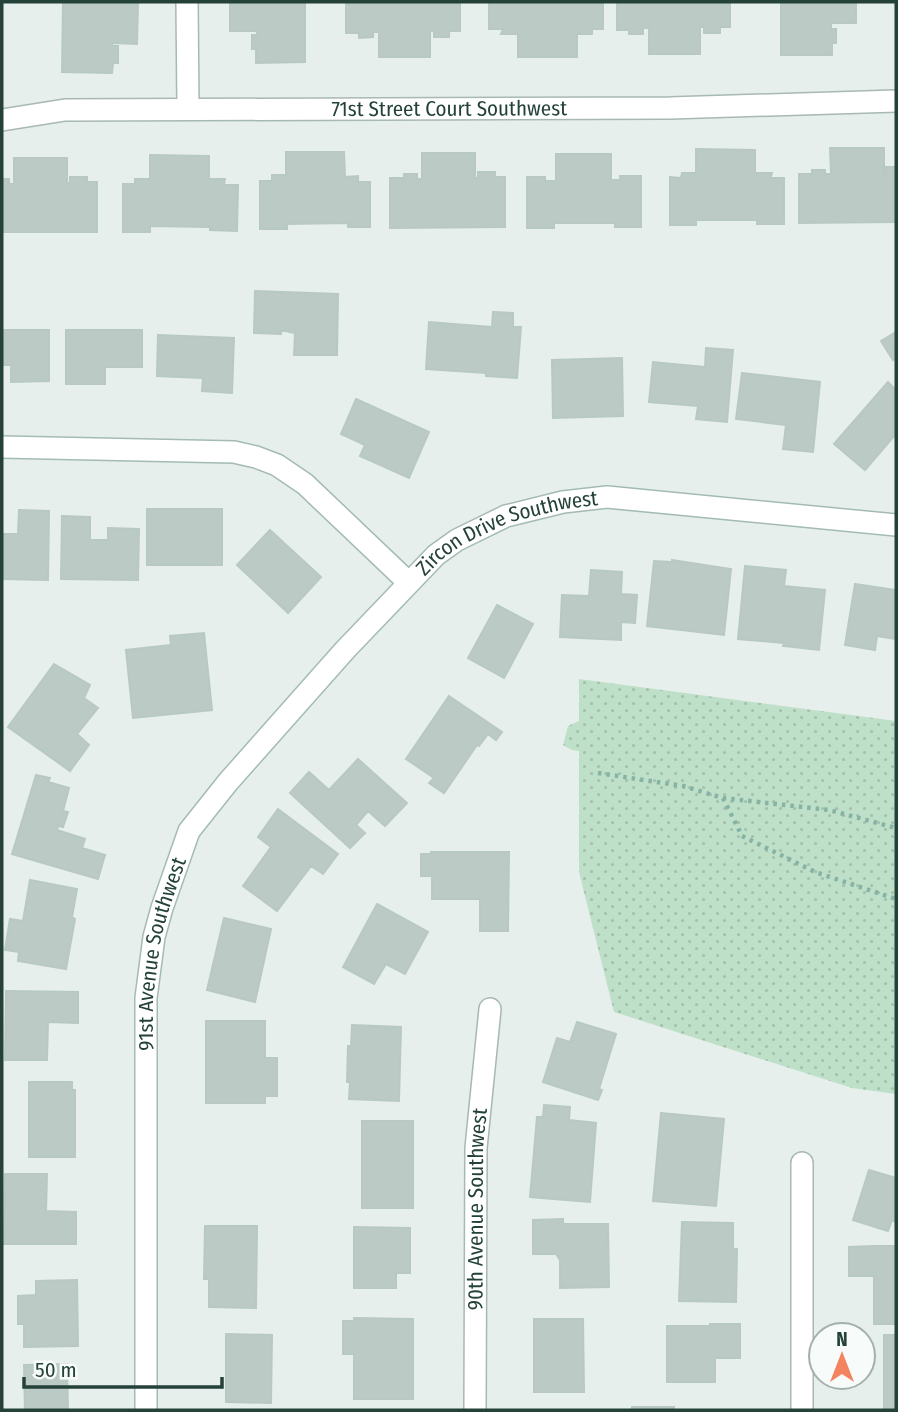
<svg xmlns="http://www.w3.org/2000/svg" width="898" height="1412" font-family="'Fira Sans Condensed',sans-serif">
	<defs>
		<pattern id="grass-dots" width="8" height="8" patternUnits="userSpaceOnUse" patternTransform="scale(1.75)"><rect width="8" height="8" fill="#bfe0c8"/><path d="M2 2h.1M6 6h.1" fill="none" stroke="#a4c1ad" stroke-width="1.8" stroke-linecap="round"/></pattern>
	</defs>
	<rect width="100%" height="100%" fill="#e6efeb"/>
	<!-- grass -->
	<path fill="url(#grass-dots)" d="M579,679L896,721V1094L852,1088L614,1012L579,872V751L572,750L563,745L568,726L579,721Z"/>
	<!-- building -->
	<path fill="#bbcac4" stroke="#b8c9c2" stroke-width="2" d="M63,2H138L137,44L112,43V46H118V63H113L112,73L62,72Z
		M230,2H305V62L256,63V49H252V35H257V31H230Z
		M346,2H460V31H449V37H434V31H430V57H379V32H373V37L359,38V33H346Z
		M489,2H603V29H592V34H577V57H518V34H501L503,29H489Z
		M617,2H730V27H720V33H704V27H700V54H649V28H643V34H629V30H617Z
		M781,2H856V23H831V29H836V43H832V55H781Z
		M830,148H884V174H886V167H896V222L799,223V174H812V170H825V174H831Z
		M696,149L755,150V173H772L770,178H784V224H757V220H696V225H670V177L681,178L682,173H696Z
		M286,152H344L345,177L358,176V182H370V227H348V223L287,224V229H260V181H272V175H286Z
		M422,153H475V178H478V172H495V177H505V227L390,228V178H404V174H417V179H422Z
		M556,154H611V180H620V176H641V227H615V223H554V228H527V177H545V181H556Z
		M150,155L209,156V179H225L224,185H238L237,231L210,230V227L150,226V232H123V184H135V179H150Z
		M14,158H67V183H70V177H87V182H97V232H2V179H9V184H14Z
		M255,291L338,294L337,355H294L295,333L285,331H281V334L254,333Z
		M493,312L513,313V327H521L517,378L486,376V373L426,369L429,322L492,327Z
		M2,330H49V381L11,382V365H2Z
		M66,330H142V367H105V384H66Z
		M896,332V358L893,360L881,341Z
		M158,335L234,338L232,393L202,391L203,378L157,376Z
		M706,348L733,350L727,422L696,419L698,406L649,402L653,362L705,367Z
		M622,358L623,416L553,418L552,360Z
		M742,373L820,382L813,452L783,449L786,425L736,419Z
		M888,382L896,390V434L865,470L834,444Z
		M356,399L429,432L409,478L360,456L365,445L341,434Z
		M147,509H222V565H147Z
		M19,510L49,511L48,580L2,579V534H18Z
		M62,516L90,517V540H108V528L139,529L138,580L61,579Z
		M270,530L321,577L288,613L237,565Z
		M672,560L731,569L724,635L647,626L654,561L672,562Z
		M745,566L786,570L784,586L825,590L819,650L783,646L784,643L738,639Z
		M591,570L622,572L621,594L637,595L635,623L621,622V640L560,637L562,595L589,596Z
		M855,584L896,590V639L877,636L875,650L845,645Z
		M497,605L533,624L504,678L468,658Z
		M204,633L212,710L133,718L126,650L171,645L170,636Z
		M54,664L90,685L84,698L98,708L77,734L89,745L70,771L8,727Z
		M449,696L502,732L496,740L488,734L479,746L477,745L444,793L429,783L434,778L406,759Z
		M358,759L407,803L385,826L368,811L356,825L365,833L350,848L290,793L309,772L329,790Z
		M36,775L50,778L48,782L69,788L63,811L68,812L63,827L58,826L57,830L85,839L82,848L105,855L98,879L12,854Z
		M278,809L338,854L323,874L311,866L277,911L243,886L271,847L258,837Z
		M431,852H509L508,931H480V899H432V876H421V854H431Z
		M30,880L77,889L72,917L75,919L66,969L18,961L19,952L5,950L10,919L23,921Z
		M377,904L428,932L405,974L386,964L374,984L343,967Z
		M224,918L271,929L255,1002L207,990Z
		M6,991L78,992V1023L48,1022L47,1060H5Z
		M206,1021H265V1058H277V1096H265V1103H206Z
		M577,1022L616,1034L599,1089L602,1090L598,1100L543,1082L557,1038L570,1042Z
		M352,1025L401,1027L399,1101L349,1099L350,1082H347L348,1046H351Z
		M29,1082H72V1090H75V1157H29Z
		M544,1105L570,1107L569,1120L596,1123L590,1202L530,1197L537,1117H543Z
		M661,1113L724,1119L716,1206L653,1201Z
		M362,1121H413V1208H362Z
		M869,1170L896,1178V1222L892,1220L888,1231L853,1220Z
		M5,1174H47L46,1211L76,1212V1244H4Z
		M563,1219V1224H608L609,1287L560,1288V1260L556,1254H533V1220Z
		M682,1222L733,1223V1249H737L736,1302L679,1301Z
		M205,1226H257L256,1308L209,1307V1279H204Z
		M354,1227L410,1228V1273H396V1288H354Z
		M874,1246H896V1324H874V1276H849V1247Z
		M77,1280L78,1346L24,1347V1324H18V1296L36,1295V1281Z
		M354,1318L413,1319V1399H354V1354H343V1321H354Z
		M534,1319H583L584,1392H534Z
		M710,1324H740V1358H715V1382H667V1326H710Z
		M226,1334L272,1335L271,1403L226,1402Z
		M884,1335H896V1410H884Z
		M67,1364L68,1410H25L24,1365Z
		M632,1407H674V1410H632Z"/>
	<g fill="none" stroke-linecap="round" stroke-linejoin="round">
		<defs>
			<g id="street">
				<path d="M187,2L188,108"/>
				<path id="s1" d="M2,120L65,110L670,108L896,101"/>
				<path id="s2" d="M475,1410L476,1148L490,1009"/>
				<path d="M802,1410V1163"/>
			</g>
			<g id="secondary">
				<path d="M2,447L234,452L256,457L277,465L305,484L408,582"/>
				<path id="s3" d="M146,1410V998L154,937L162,908L189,831L228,782L345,650L436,555L457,540L506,516L563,502L607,497L896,525"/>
			</g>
		</defs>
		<!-- street casing -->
		<use href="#street" stroke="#a8b8b2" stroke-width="24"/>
		<!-- secondary casing -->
		<use href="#secondary" stroke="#a4bbb3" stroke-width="24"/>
		<!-- path -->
		<path stroke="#86b3a5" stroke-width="4.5" stroke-dasharray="3.5 5" stroke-linecap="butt" d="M598,773L683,786L723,798L829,810L896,828
			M723,798L742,836L815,872L896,899"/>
		<!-- street -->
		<use href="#street" stroke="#fff" stroke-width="21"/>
		<!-- secondary -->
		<use href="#secondary" stroke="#fff" stroke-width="21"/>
	</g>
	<g text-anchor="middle" stroke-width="6" stroke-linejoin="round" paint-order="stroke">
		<!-- street labels -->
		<g font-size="21" fill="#24423a" stroke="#f7fbf9">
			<text dy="7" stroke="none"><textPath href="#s1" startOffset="448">71st Street Court Southwest</textPath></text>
			<text dy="7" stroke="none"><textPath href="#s3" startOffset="1031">Zircon Drive Southwest</textPath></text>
			<text dy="7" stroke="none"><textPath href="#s3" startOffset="458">91st Avenue Southwest</textPath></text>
			<text dy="7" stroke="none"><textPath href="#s2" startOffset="201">90th Avenue Southwest</textPath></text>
		</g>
	</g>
	<!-- border -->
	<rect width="898" height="1412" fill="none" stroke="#24423a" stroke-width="7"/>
	<!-- north arrow -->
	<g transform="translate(842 1356)"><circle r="33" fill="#f7fbf9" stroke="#a3b1ad" stroke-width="2"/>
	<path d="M0-5L12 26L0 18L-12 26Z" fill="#f4845f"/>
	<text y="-10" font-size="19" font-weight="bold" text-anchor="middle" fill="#24423a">N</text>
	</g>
	<!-- scale -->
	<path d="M24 1377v10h198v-10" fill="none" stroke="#24423a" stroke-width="3.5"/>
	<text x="35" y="1377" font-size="21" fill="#24423a" stroke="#f7fbf9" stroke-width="5" paint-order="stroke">50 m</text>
</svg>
